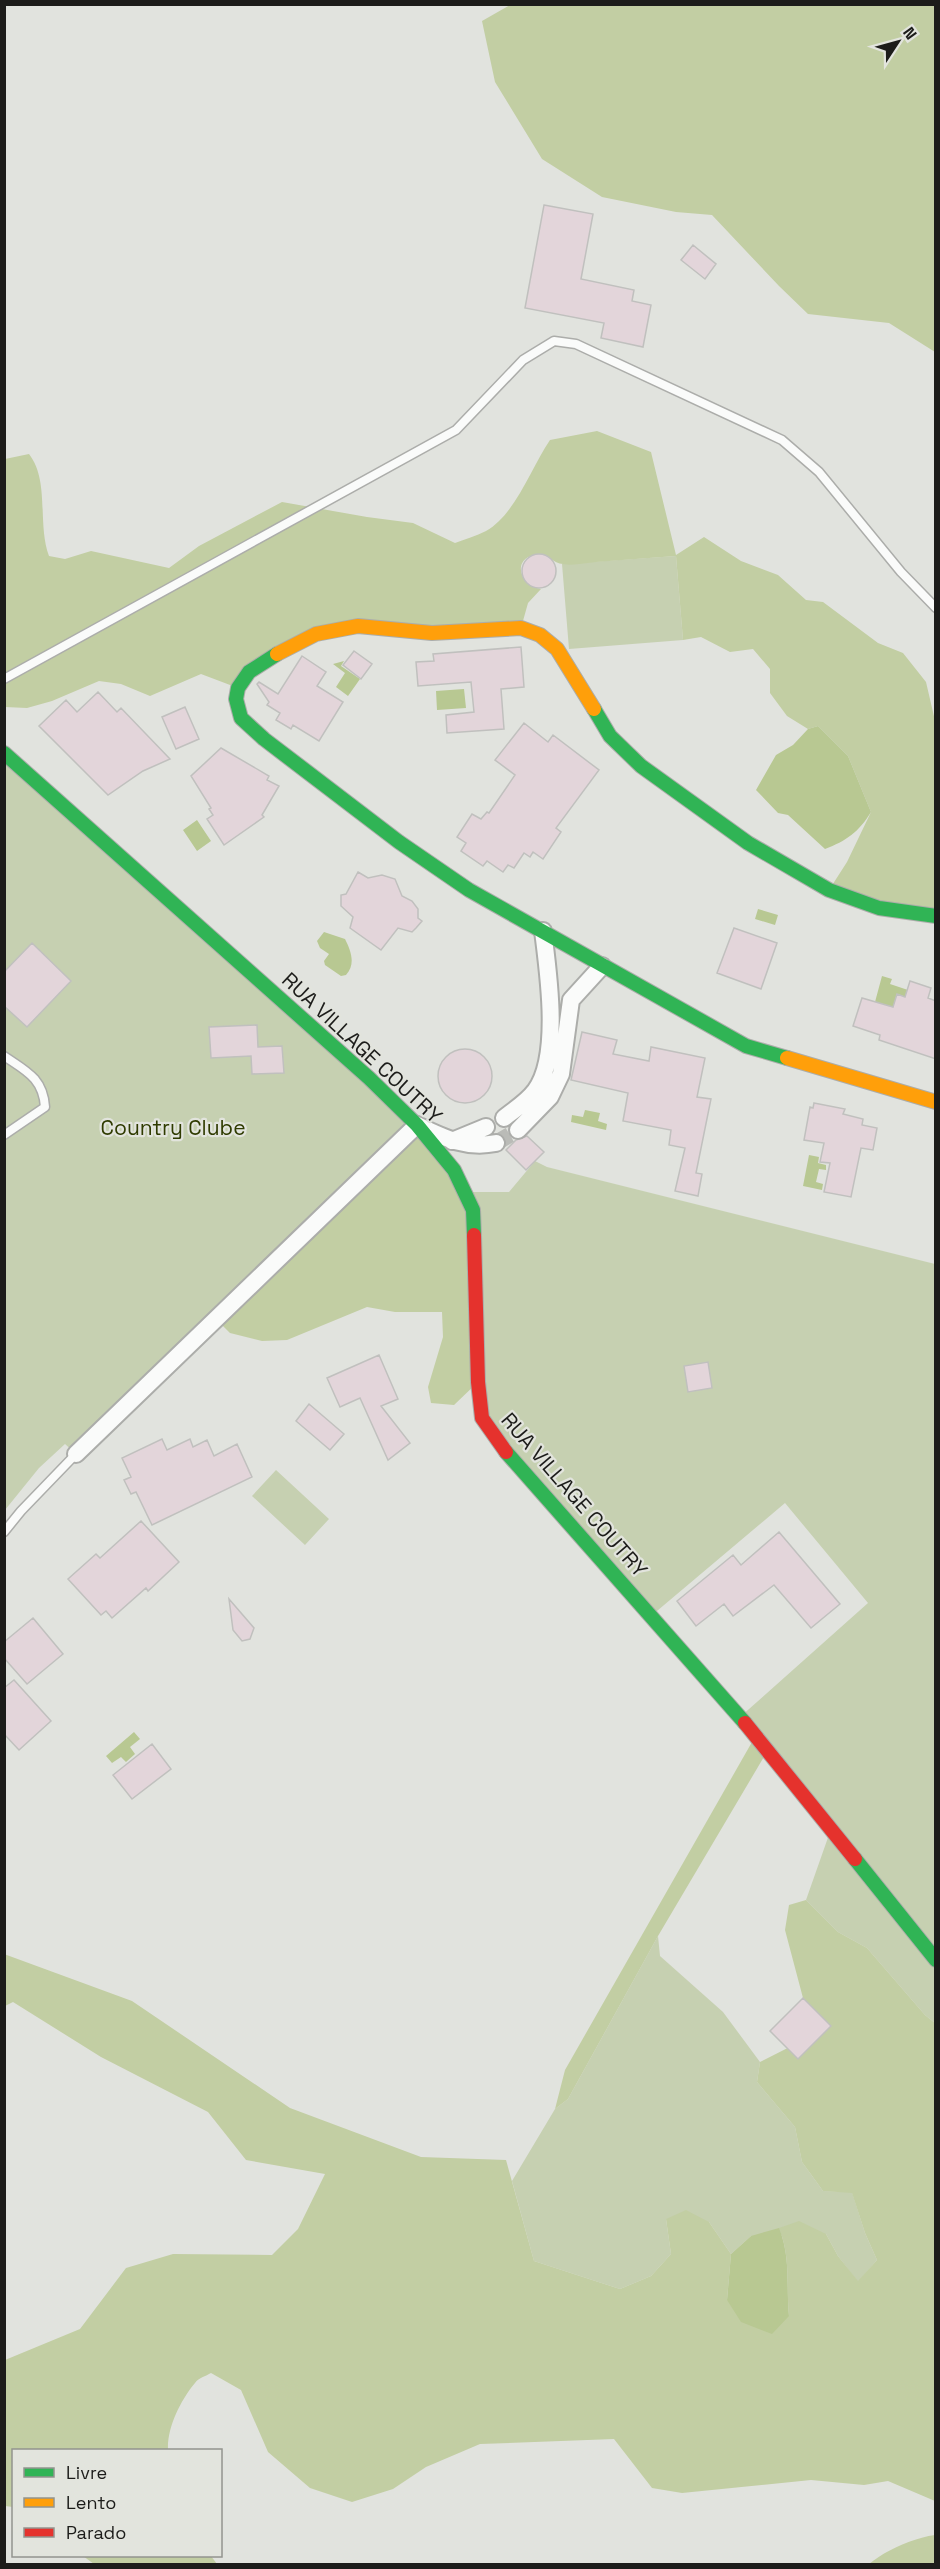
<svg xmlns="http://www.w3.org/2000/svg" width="940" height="2569" font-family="'Space Grotesk',sans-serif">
	<rect width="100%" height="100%" fill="#e1e3de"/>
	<!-- green -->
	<path fill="#c6d0b1" d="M676,556L683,640L569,649L562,564Z
		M5,753L417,1125L76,1454L65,1444L39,1468L5,1510Z
		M535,1161L547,1167L935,1264V2023L925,2015L867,1948L838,1932L806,1900L831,1829L740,1717L868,1603L785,1503L651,1616L482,1418L466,1192H509Z
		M276,1470L329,1519L305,1545L252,1496Z
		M658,1936L660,1956L723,2012L760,2062L757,2082L795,2127L802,2162L823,2191L852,2192L865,2233L877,2260L858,2282L838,2256L826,2234L751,2236L731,2254L709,2222L666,2219L671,2254L651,2276L620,2289L534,2261L512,2181L555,2109L568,2099Z"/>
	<!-- forest -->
	<path fill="#c2cea3" d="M510,5H935V352L889,323L808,314L779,286L712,215L676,212L602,197L542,159L495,82L482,21Z
		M597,431L651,452L676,555L704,537L741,561L778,575L806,600L823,602L878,643L903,653L926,682L936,725L935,916L829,890L847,862L871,812L848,756L818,726L808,729L787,716L770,693V669L753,649L730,652L701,637L683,640L676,556C649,558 622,560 596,562C586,563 573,566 563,564C552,563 545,551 533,555C511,562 522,586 541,589L528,603L521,628L316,634L238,688L201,674L150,696L121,684L99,681L52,701L27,708L5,707V459L29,454C50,481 37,524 49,556L65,559L91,551L169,568L199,546L282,502L367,517L413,523L455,543C465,539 476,536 486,531C515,515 531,468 550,440Z
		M417,1125L466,1192L478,1382L454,1405L431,1403L428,1387L443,1337L442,1312H395L367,1307L287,1340L262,1341L230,1333L216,1319Z
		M756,1735L768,1750L658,1936L568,2099L555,2109L565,2070Z
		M806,1900L838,1932L867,1948L925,2015L935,2023V2501L888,2481L864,2485L811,2480L682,2493L652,2488L614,2439L480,2444L426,2467L393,2489L352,2502L310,2488L268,2452L241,2390L211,2373C206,2376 198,2378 195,2383C180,2401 167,2428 168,2450H14L13,2507L5,2506V2360L80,2329L126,2268L173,2254L272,2255L298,2229L325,2174L246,2160L208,2112L101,2057L13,2002L5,2006L4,1954L132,2001L290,2108L421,2157L506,2160L534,2261L620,2289L651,2276L671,2254L666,2219L686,2210L709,2222L731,2254L727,2300L789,2316C786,2285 791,2257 779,2228L799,2221L826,2234L838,2256L858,2281L877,2260L865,2233L852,2193L823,2191L802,2162L795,2127L757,2082L760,2062L831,2026L803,1998L785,1930L789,1905Z
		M935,2535V2564H869C886,2550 913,2538 935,2535Z
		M83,2556H211L217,2564H94Z"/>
	<!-- water -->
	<path fill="#b8c892" d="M344,661L341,666L360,679L348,696L336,687L345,673L333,664Z
		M464,689L466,708L437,710L436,691Z
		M818,726L848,756L871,812C859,832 846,841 825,849L788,815L778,813L756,790L776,755L793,745L808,729Z
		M197,820L211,841L197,851L183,830Z
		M758,909L778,915L775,925L755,919Z
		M324,932L345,939C351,951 356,964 346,975L341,976L325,965L324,961L329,954L320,948L317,941Z
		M882,976L892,979L890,984L908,990L906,997L897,994L893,1007L875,1002Z
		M585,1110L600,1113L598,1121L607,1124L606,1130L571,1122L572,1115L583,1117Z
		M809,1155L819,1157L818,1163L826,1165V1170L819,1169L816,1182L823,1184L822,1190L803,1186Z
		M134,1732L140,1739L130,1747L135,1754L126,1762L121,1757L112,1763L106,1756Z
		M779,2228C791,2257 786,2285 789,2316L772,2334L741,2322L727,2300L731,2254L751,2236Z"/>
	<!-- building -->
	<path fill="#e3d5da" stroke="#c0c0be" stroke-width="1.5" d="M544,205L593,214L581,279L634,290L632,301L651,305L643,347L601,338L604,323L525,308Z
		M693,245L716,264L705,279L681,260Z
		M522 571a17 17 0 1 1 34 0a17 17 0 1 1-34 0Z
		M521,647L524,687L501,689L504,729L447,733L446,715L474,712L471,682L418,686L416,662L434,661L433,654Z
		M354,651L372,664L361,679L343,665Z
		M302,656L326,672L317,686L343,702L319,741L293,725L291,729L276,720L280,713L267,705L269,702L257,684L259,682L278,694Z
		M98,692L117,712L121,708L170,759L143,771L108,795L39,726L66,700L77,712Z
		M185,707L199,739L176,749L162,717Z
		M524,723L548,742L553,735L599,770L556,828L561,832L543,859L533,852L530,857L524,853L514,868L508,865L503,872L487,861L483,866L461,851L466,843L457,837L472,814L481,819L487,812L489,813L515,775L495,760Z
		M221,748L269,776L267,780L279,786L262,815L264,817L224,845L207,819L213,815L209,809L211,808L191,776Z
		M358,872L368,878L382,875L395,879L402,896L412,901L418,909V918L422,921L416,928L412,932L398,928L381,950L350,928L353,917L341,906V895L346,894Z
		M734,928L777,943L761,989L717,973Z
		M32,943L71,981L27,1027L4,1006V972Z
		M910,981L931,988L928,998L936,1001V1059L879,1040L880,1035L853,1026L862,998L893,1007L897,994L905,997Z
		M257,1025L258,1047L282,1046L284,1073L252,1074L251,1056L211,1058L209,1027Z
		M582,1032L617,1040L613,1054L649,1061L651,1047L705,1058L697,1097L711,1099L696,1173L702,1174L698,1196L675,1191L685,1148L669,1145L671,1130L623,1121L628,1093L571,1080Z
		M438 1076a27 27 0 1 1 54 0a27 27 0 1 1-54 0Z
		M814,1103L845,1109L843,1114L863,1119L862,1125L877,1128L873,1150L861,1148L851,1197L824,1192L830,1163L820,1162L824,1143L804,1140L810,1107L813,1108Z
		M527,1136L544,1152L526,1170L506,1150L516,1140Z
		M379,1355L398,1399L381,1406L410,1443L388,1460L360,1398L340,1407L327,1378Z
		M708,1362L712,1388L688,1392L684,1366Z
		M309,1404L344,1434L330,1450L296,1421Z
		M162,1439L167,1450L190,1439L193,1447L207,1440L214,1456L237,1444L252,1477L152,1525L136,1492L131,1494L124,1480L131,1477L122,1458Z
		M141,1521L179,1562L148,1591L146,1588L112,1618L106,1611L101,1615L68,1579L96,1554L100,1558Z
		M779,1532L840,1604L811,1628L774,1585L733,1616L724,1604L696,1626L677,1601L733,1555L741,1565Z
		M229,1599L254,1628L250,1639L242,1641L233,1630Z
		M33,1618L63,1654L27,1684L4,1658V1642Z
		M14,1680L51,1721L19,1750L4,1734V1688Z
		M152,1744L171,1769L132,1799L113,1775Z
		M803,1998L831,2026L798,2059L770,2031Z"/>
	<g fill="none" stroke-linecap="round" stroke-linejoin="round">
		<!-- street-tunnel -->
		<path stroke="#babbb7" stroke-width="16" stroke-dasharray="16 8" stroke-linecap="butt" d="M496,1143L518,1130"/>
		<defs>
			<path id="lane" d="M4,679L456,430L523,360L554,341L576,344L782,440L819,472L901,572L936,608
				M4,1056C26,1071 43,1078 45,1107L4,1135
				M4,1532L21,1511L76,1454"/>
			<path id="street" d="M504,1118C515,1109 527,1102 535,1091C561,1057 548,971 543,931
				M518,1130L550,1097L561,1074L571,1000L602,966
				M452,1141L486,1127
				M76,1454L417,1125C444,1138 466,1149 496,1143"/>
			<path id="fast" d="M277,654L249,672L238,688L236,699L241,718L264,739L399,842L469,890L746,1046L787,1058
				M594,709L610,736L641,766L748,843L829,890L879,908L936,916
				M4,753L369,1078L417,1125L454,1170L473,1210L474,1235
				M506,1452L745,1723
				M855,1859L936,1960"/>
			<path id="slow" d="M277,654L316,634L358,626L432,633L521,628L540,635L557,649L594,709
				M787,1058L936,1102"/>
			<path id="jam" d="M474,1235L478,1382L482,1418L506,1452
				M745,1723L855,1859"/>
		</defs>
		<!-- lane casing -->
		<use href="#lane" stroke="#acadaa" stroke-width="11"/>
		<!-- street casing -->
		<use href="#street" stroke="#acadaa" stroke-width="20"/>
		<!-- fast casing -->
		<use href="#fast" stroke="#acadaa" stroke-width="16"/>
		<!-- slow casing -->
		<use href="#slow" stroke="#acadaa" stroke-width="16"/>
		<!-- jam casing -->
		<use href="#jam" stroke="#acadaa" stroke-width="16"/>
		<!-- lane -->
		<use href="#lane" stroke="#fafbfa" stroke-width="8"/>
		<!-- street -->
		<use href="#street" stroke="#fafbfa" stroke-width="16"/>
		<!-- fast -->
		<use href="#fast" stroke="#30b455" stroke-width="14"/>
		<!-- slow -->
		<use href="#slow" stroke="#ff9f0a" stroke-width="14"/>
		<!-- jam -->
		<use href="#jam" stroke="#e5322d" stroke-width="14"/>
	</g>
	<g text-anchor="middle" stroke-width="4.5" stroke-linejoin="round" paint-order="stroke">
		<!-- street labels -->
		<g font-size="21" fill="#1c1c1a" stroke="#e2e4dd">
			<text transform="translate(362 1048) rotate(43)" y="7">RUA VILLAGE COUTRY</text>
			<text transform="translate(574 1495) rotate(49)" y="7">RUA VILLAGE COUTRY</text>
		</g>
		<!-- park labels -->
		<g font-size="21" fill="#2f3b00" stroke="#e2e4dd">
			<text x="173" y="1135">Country Clube</text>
		</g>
	</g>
	<!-- border -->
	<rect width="940" height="2569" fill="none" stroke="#1c1c1a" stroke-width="12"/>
	<!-- legend -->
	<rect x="12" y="2449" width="210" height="108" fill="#e2e4dd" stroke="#93948f" stroke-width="1.5"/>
	<rect x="24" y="2468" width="30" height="9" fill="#30b455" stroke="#93948f" stroke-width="1.5"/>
	<text x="66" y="2479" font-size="18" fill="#1c1c1a">Livre</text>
	<rect x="24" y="2498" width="30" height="9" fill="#ff9f0a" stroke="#93948f" stroke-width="1.5"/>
	<text x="66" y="2509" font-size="18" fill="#1c1c1a">Lento</text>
	<rect x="24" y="2528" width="30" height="9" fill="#e5322d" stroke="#93948f" stroke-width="1.5"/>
	<text x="66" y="2539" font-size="18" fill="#1c1c1a">Parado</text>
	<!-- north arrow -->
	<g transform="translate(898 42) rotate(54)" stroke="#e2e4dd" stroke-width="4.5" paint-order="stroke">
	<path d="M0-4.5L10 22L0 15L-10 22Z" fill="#1c1c1a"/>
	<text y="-9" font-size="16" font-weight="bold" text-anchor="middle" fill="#1c1c1a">N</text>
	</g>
</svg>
